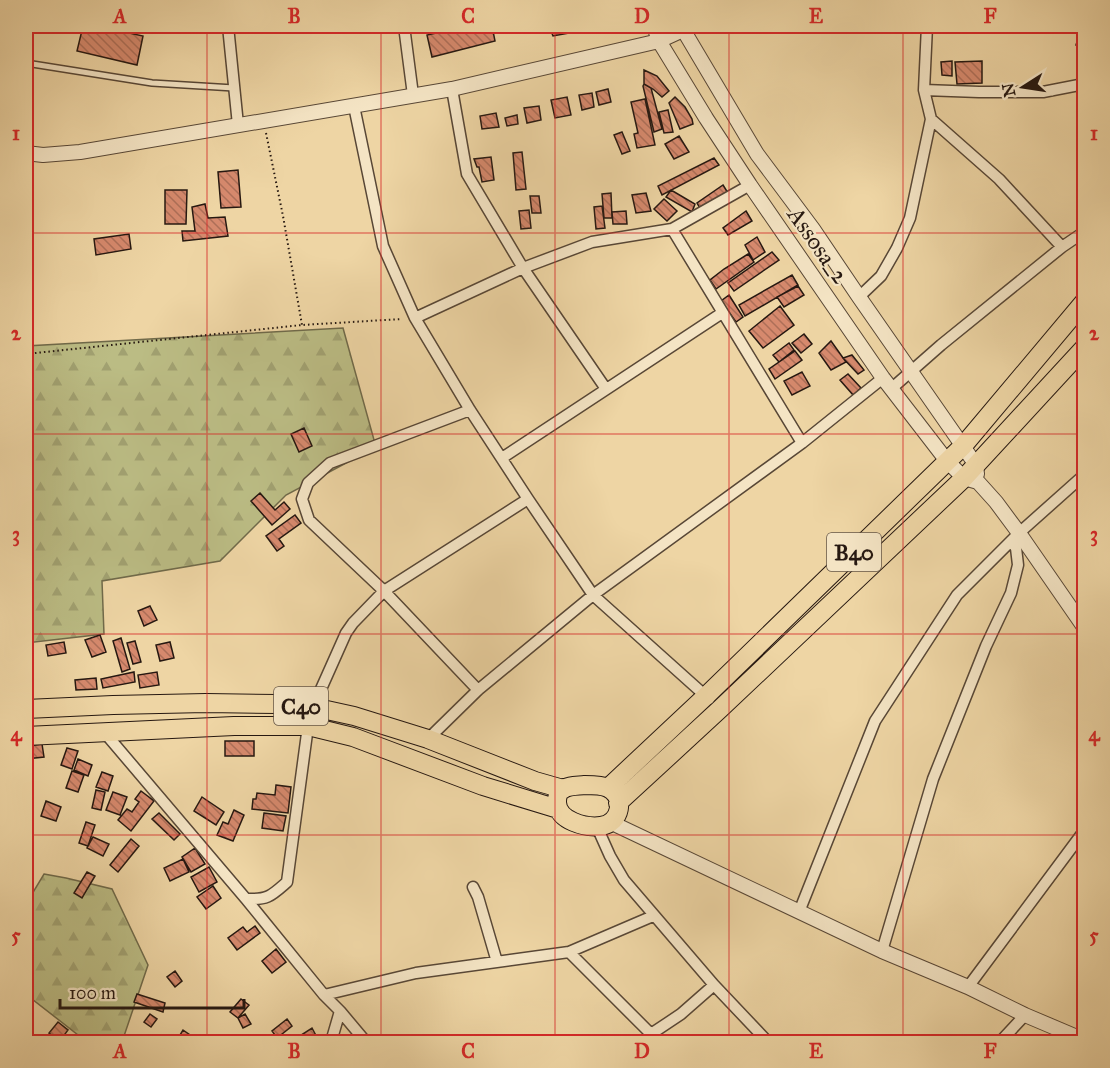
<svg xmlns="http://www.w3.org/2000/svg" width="1110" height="1068" font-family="'IM FELL Great Primer',serif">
	<defs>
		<pattern id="forest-firs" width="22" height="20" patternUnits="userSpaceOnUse" patternTransform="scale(1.5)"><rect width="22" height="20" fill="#bbbc84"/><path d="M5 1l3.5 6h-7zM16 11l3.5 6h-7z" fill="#a1a171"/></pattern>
		<pattern id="building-back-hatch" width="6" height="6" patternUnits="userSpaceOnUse" patternTransform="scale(1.5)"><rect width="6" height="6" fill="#d6896d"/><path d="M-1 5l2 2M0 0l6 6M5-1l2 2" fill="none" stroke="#ad6f58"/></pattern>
	</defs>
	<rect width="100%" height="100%" fill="#eed5a4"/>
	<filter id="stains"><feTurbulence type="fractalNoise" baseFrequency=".00333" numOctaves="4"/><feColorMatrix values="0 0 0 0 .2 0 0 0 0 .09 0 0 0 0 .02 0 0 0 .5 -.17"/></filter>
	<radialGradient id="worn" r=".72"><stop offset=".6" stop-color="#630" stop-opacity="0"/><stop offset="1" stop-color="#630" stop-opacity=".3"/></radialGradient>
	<!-- forest -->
	<path fill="url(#forest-firs)" stroke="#706a4a" stroke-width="1.5" d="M343,328L376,447L286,495L220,561L102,581L104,634L26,643V346Z
		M44,874L66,878L112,889L148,965L122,1042H87L32,999L26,977V904Z"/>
	<!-- building -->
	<path fill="url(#building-back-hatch)" stroke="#261811" stroke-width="1.5" d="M83,26H97L143,36L137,65L77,51Z
		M468,26H492L495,41L432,57L427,35Z
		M549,26H591L592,29L553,36Z
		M1082,26H1084V48L1076,45Z
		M952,61V76L942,75L941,62Z
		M982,61V83L957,84L955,62Z
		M644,70L657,76L669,91L662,97L653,89L644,84Z
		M644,84L651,88L662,129L654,132L643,86Z
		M608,89L611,102L599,105L596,92Z
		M592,93L594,107L582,110L579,95Z
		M567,97L571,115L555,118L551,100Z
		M675,97L685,107L692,119L693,124L680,129L669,103Z
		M645,99L655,145L637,148L634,134L638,133L631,102Z
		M539,106L541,120L527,123L524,108Z
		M668,110L673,132L664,133L659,112Z
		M496,113L499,127L482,129L480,116Z
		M517,115L518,124L507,126L505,118Z
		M622,132L630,151L622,154L614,135Z
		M679,136L689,152L674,159L665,144Z
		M522,152L526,189L516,190L513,153Z
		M491,157L494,180L482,182L479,167H477L474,159Z
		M714,158L719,165L662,195L658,186Z
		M238,170L241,207L221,208L218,172Z
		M723,185L728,193L701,210L697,203Z
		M165,190H187L186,224H165Z
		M671,190L695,204L692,212L666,197Z
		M611,193L612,218H604L602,194Z
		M646,193L651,211L636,213L632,195Z
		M530,196H539L541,213H532Z
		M664,199L677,211L667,221L654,209Z
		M205,204L208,218L225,217L228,236L183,241L182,231H195L192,207Z
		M602,206L605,228L596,229L594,207Z
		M529,210L531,228L521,229L519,211Z
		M626,211L627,224H613L612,212Z
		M746,211L752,221L728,235L723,228Z
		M129,234L131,249L96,255L94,239Z
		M757,237L765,252L753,260L745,245Z
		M772,252L779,260L734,291L728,283Z
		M748,254L754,262L716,289L710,280L724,269Z
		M792,275L798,285L745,316L739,305Z
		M798,286L804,295L784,307L777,297Z
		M729,295L743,317L736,322L721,301Z
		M780,306L794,325L763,348L749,331Z
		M804,334L812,344L801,353L792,343Z
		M831,341L846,362L831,370L819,353Z
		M789,343L794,350L779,362L773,355Z
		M795,351L802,360L775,379L769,369Z
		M852,355L864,370L858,374L843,358Z
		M802,372L810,386L792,395L784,381Z
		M848,374L861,388L853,395L840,380Z
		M304,428L312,446L299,452L291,434Z
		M260,493L275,510L284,502L290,509L272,525L251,501Z
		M295,515L301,523L279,539L284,546L277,551L266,536Z
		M150,606L157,620L144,626L138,611Z
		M100,635L106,652L92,657L85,640Z
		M121,638L130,669L122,672L113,641Z
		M135,641L141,662L133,664L127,643Z
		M64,642L66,653L48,656L46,645Z
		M170,642L174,658L160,661L156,645Z
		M134,672L135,682L103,688L101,679Z
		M157,672L159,685L140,688L138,675Z
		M96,678L97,689L76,690L75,680Z
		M225,741H254V756H225Z
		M42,744L44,757L26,759V746Z
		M67,748L78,751L72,769L61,765Z
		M78,759L92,765L88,776L74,770Z
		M72,771L84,775L78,792L66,788Z
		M102,772L113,776L108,791L96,787Z
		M276,785L291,787L288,813L252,809L253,799H256L257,793L275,795Z
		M96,790L105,792L101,810L92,808Z
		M141,791L154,801L131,831L118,820L127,809L132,812L139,802L135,799Z
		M113,792L127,797L120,815L106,810Z
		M202,797L224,812L216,825L194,811Z
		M46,801L61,807L56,821L41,816Z
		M234,810L244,815L233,841L217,835L223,822L228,824Z
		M159,813L180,834L174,840L152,819Z
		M264,813L286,816L283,831L262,828Z
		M86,822L95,825L88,846L79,843Z
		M93,837L109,844L103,856L87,848Z
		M131,839L139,846L118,872L110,865Z
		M195,848L205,864L191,872L182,857Z
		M183,859L189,872L170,881L164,868Z
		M209,867L217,882L199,892L191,877Z
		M87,872L95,876L82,898L74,893Z
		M213,886L221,898L206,909L197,897Z
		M255,926L260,933L237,950L228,938L243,927L247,932Z
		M276,949L286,962L272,973L262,961Z
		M175,971L182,981L175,987L167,977Z
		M137,994L165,1003L163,1012L134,1002Z
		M241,999L249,1005L238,1018L230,1012Z
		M150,1014L157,1019L151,1027L144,1022Z
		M245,1014L251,1024L243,1028L238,1018Z
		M287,1019L292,1026L277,1038L272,1031Z
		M58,1022L68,1030L60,1041L49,1033Z
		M312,1028L319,1041L316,1042H297L295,1039Z
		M183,1030L193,1037L190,1042H181L177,1040Z"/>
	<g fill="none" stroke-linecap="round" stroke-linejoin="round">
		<defs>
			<path id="service" d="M26,63L152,83L234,88"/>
			<path id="minor" d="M228,26L238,125
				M404,26L413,95
				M452,89L467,174L523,268L606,389
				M924,90L979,92H1043L1084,84
				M354,106L383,246L415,318L470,410L528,499L593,595L709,699
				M931,119L999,179L1062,247
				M672,229L750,185
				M859,297L881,276L897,248L910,218L931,119L924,90L927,26
				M415,318L523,268L592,242L672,229L802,443
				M891,389L941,345L1062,247L1084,232
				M470,410L330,463L308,483L302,499L309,520L384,591L478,690
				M502,458L722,313
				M313,707L346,633L353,623L384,591L528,499
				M105,733L246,899L324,995L340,1011L366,1042
				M428,739L478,690L593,595L802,443L883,378
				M597,827L610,856L624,880L714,985L768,1042
				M473,887L478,897L497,962
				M246,899C268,900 271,896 287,882L308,726
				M799,912L875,721L957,595L1019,533L1084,475
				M882,951L933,779L986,646L1011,593L1018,565L1016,548L1011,541
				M569,952L659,1042
				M968,987L1084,831
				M324,995L416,973L569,952L653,916
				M651,1034L681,1014L714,985
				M331,1042L340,1011
				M1000,1042L1025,1015"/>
			<path id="tertiary" d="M654,26L659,41L706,118L750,185L883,378L947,461L964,478L978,482L996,502L1019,533L1084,627
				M681,26L757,154L813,229L859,297L976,465L977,474
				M26,153L43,155L80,152L452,89L659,41L683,30
				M612,823L882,951L968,987L1025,1015L1084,1040"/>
			<path id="trunk" d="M26,709L113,705L206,703L277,704L313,707L354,716L428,739L535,781L563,789
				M26,736L234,726H308L353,737L483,786L558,809
				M585,785C592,785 602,785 608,788C626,797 621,823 601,826C586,828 557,821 557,802C557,797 558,792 562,790C568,785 578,786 585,785Z
				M608,788L706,696L963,446L1084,302
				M618,803L720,709L964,478L1084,348"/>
		</defs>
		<!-- service casing -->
		<use href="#service" stroke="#584736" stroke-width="8"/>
		<!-- minor casing -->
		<use href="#minor" stroke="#584736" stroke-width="13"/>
		<!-- tertiary casing -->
		<use href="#tertiary" stroke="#584736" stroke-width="16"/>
		<!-- trunk casing -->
		<use href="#trunk" stroke="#261811" stroke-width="20"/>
		<!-- path -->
		<path stroke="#261811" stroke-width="2" stroke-dasharray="1.5 3" stroke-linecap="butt" d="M266,133L283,216L302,325
			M26,354L302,325L402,319"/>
		<!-- service -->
		<use href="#service" stroke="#f4e4c4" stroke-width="5"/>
		<!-- minor -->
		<use href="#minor" stroke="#f4e4c4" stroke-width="10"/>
		<!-- tertiary -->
		<use href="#tertiary" stroke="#f4e4c4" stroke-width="14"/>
		<!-- trunk -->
		<use href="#trunk" stroke="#eed5a4" stroke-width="18"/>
	</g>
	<!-- grid -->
	<path fill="none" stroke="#d62828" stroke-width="1.5" stroke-opacity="0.55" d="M207,26V1042M381,26V1042M555,26V1042M729,26V1042M903,26V1042M26,233H1084M26,434H1084M26,634H1084M26,835H1084"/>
	<g text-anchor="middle" stroke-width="4.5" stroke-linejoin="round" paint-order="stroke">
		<!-- shield labels -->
		<g fill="#f4e4c4" stroke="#645547" stroke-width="1.5">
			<rect x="827" y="533" width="54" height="38" rx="4.5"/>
			<rect x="274" y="687" width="54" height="38" rx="4.5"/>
		</g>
		<g font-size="22" font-weight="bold" fill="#261811">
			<text x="854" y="560">B40</text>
			<text x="301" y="714">C40</text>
		</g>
		<!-- street labels -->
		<g font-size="24" fill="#261811" stroke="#f4e4c4">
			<text transform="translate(818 245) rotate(55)" y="8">Assosa_2</text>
		</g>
	</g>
	<!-- margin -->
	<rect width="1110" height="1068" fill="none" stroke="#eed5a4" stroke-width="66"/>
	<!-- north arrow -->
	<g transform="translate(1023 87) rotate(258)" stroke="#f4e4c4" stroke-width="4.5" paint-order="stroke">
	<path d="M0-4.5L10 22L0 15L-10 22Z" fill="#261811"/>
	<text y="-9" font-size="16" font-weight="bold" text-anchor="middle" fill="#261811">N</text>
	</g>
	<!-- scale -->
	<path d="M60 999v9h184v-9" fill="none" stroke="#261811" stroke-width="3"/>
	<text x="69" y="999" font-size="18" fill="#261811" stroke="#f4e4c4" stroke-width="4.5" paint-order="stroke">100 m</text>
	<rect x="33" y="33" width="1044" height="1002" fill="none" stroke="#d62828" stroke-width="2"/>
	<g font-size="20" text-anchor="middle" font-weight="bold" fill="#d62828">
		<text x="120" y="23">A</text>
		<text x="294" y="23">B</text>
		<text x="468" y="23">C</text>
		<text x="642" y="23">D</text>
		<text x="816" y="23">E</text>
		<text x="990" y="23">F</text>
		<text x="16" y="140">1</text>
		<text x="1094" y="140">1</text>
		<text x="16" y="340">2</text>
		<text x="1094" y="340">2</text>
		<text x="16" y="541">3</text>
		<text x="1094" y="541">3</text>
		<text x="16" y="741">4</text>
		<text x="1094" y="741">4</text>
		<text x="16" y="942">5</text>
		<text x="1094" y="942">5</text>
		<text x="120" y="1058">A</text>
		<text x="294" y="1058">B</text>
		<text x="468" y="1058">C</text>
		<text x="642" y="1058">D</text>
		<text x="816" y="1058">E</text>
		<text x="990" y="1058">F</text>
	</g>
	<rect width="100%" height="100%" filter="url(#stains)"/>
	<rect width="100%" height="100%" fill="url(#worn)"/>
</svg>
